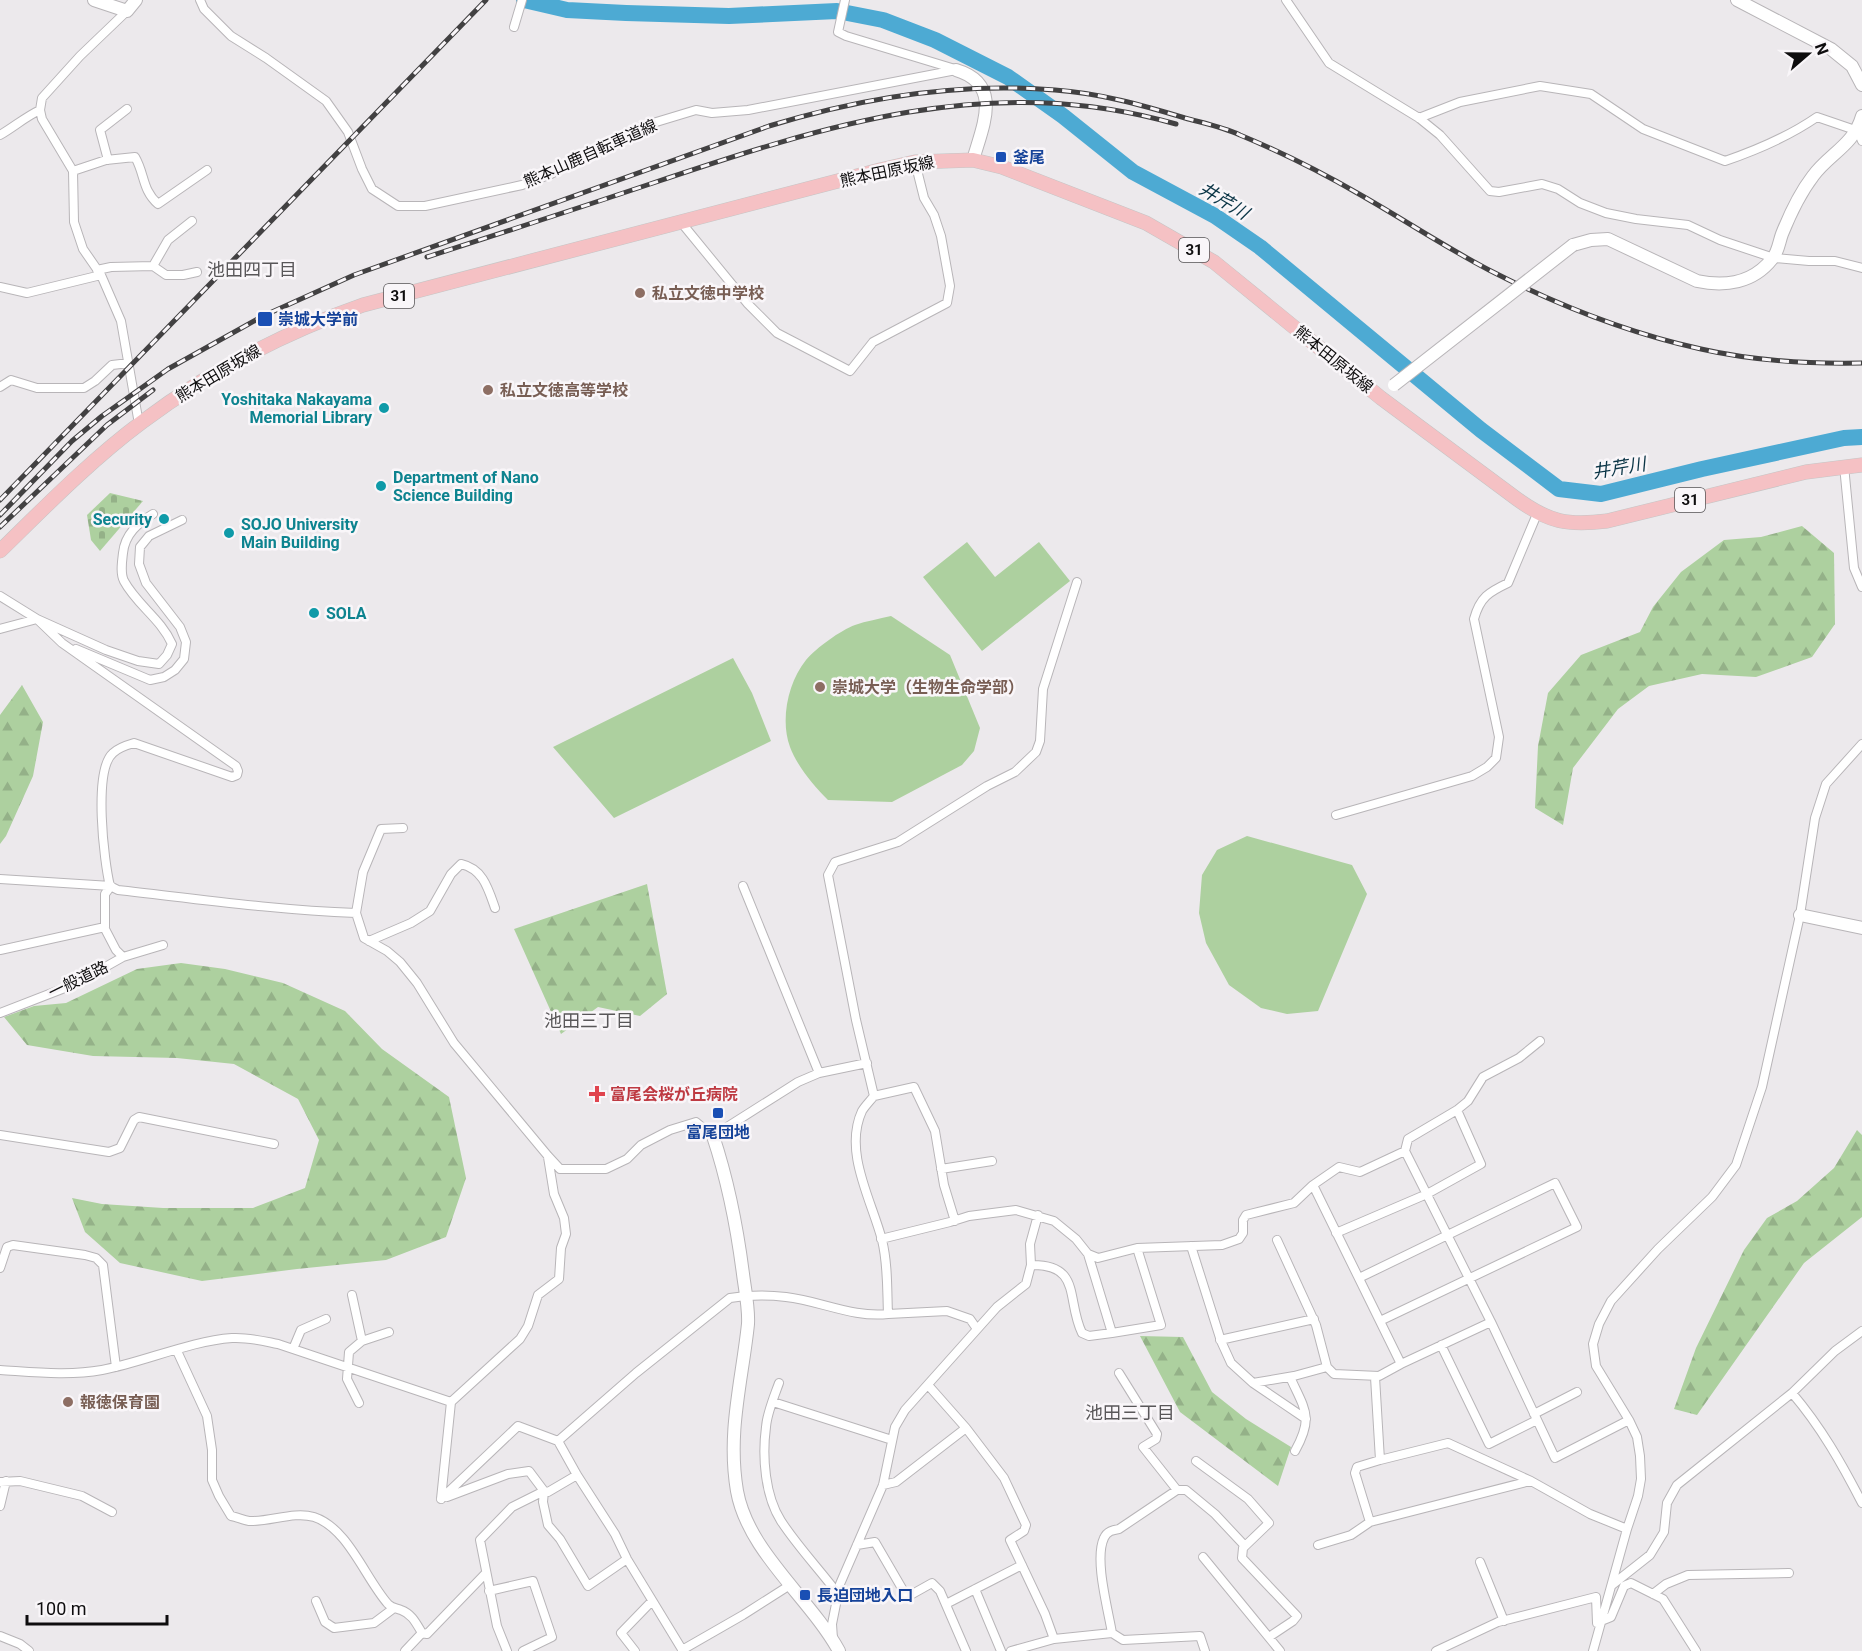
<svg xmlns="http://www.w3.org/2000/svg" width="1862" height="1651" font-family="Roboto,'Noto Sans JP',sans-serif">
	<defs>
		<pattern id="forest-firs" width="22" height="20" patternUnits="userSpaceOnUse" patternTransform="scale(1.5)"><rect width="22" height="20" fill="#add09f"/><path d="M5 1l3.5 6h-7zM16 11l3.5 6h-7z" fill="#94b188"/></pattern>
		<pattern id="cemetery-stones" width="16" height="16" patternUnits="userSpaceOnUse" patternTransform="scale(1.5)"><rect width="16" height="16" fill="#add09f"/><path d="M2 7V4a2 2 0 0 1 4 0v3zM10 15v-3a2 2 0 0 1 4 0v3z" fill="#94b188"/></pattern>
	</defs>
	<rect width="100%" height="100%" fill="#ece9ec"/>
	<!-- forest -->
	<path fill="url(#forest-firs)" d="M1802,526L1834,553L1835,624L1812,657L1756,677L1702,674L1649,686L1618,709L1573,768L1563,825L1535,808L1538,746L1548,693L1581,655L1640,632L1653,607L1681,572L1724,540L1761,537Z
		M22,685L43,722L33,776L6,836L0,844V715Z
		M647,884L667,994L640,1016L598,1007L561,1034L514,929Z
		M181,963L225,969L283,983L345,1011L382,1049L449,1097L466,1178L446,1237L386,1260L297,1269L202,1281L120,1263L85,1232L72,1198L102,1204L163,1208H253L305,1188L319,1140L298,1099L234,1064L177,1058L93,1056L27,1045L4,1017L34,1006L66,1003L137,969Z
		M1857,1130L1862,1135V1217L1804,1263L1697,1415L1674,1409L1696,1348L1744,1250L1767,1218L1797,1201L1834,1168Z
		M1140,1336L1183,1337L1212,1392L1246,1419L1291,1447L1278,1486L1180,1412Z"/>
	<!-- cemetery -->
	<path fill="url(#cemetery-stones)" d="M110,493L143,501L100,551L91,540L87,515Z"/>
	<!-- garden -->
	<path fill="#add09f" d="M967,542L995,577L1039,542L1070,581L982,651L923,577Z
		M891,616L950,655L980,728L974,751L962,765L892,802L828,800C814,786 797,766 790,747C780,720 788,682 806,660C816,648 841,630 855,625C866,621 879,619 891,616Z
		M733,658L752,693L771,741L614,818L553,747Z
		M1247,836L1352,865L1367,894L1318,1011L1287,1014L1261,1008L1229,985L1206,943L1199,913L1202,875L1217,850Z"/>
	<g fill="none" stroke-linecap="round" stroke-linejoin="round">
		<!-- river -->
		<path stroke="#4daad3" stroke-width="16" d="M524,0L567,10L626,13L729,16L837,11L883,20L935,40L1008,77L1063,116L1133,172L1215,216L1260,247L1481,430L1559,489L1601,494L1702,469L1844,438L1862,437"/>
		<defs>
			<path id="street" d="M200,0L204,9L231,36L266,58L326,101L348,132L362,169L372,189L398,206H425L522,185L551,174L643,126L696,110L712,113L748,110L956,70
				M845,0L838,32L846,36L955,69
				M1286,0L1329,63L1419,118L1440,135L1490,191L1499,192L1542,184L1558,189L1580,203L1606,213L1636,219L1688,225L1720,240L1774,258L1809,261H1835L1862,268
				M127,11L80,56L42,98L40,110L42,119L73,171L74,222L83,249L101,275L121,321L139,424
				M514,27L522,0
				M1419,118L1460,102L1540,86L1591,94L1643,129L1725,161C1757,150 1788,137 1817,117L1858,131L1862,141
				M0,135C14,127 25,117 40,110
				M108,160L100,130L127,109
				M73,171L106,160L135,157C145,174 142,190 158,204L207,170
				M680,221L748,304L777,333L850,371L873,342L947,303L950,286L941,236L934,215L924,198L915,162
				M153,266L168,240L192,221
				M97,270L111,267L153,266L166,275H183L197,272
				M0,287L27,293L101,275
				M0,387L11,380L37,388H84L95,381L112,365L129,363
				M1844,466L1854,568L1862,587
				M0,596L37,619L62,643L236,766L238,771L237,775L232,777L134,743C127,745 118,748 113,753C93,770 104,862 110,886L118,890C198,899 276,910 356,913
				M0,629L37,619L106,650L138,661L159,664L167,655L172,644C161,619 137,605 124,581C120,573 122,562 123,553C125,534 138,523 153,514
				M76,649L150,680L164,677L175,670L184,659L186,642L180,627L146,583L139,564L140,547L149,536L182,520
				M1336,815L1472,776L1487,767L1496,758L1499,737L1474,619C1480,597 1489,592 1508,583L1537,514
				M403,828L381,829L363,872L356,913L364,938L387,951L400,962L417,983L454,1043L548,1156L560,1169H606L627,1159L641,1145L670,1130L696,1122L713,1136L798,1082L819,1073L867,1063
				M0,879L111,886
				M743,886L819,1073
				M369,941L411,923L430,911L451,874L461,864C483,869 488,888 495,908
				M0,950L105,927V894L111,886
				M123,957L163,945
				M0,1013L75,984L123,957L116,950L104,927
				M1540,1041L1519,1058L1483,1077L1468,1101L1457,1110L1408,1139L1405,1151L1491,1322L1555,1458L1629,1420
				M0,1135L109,1152L120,1148L134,1120L139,1117L274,1144
				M941,1169L992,1161
				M1313,1185L1401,1364
				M955,1221L944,1185L935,1131L914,1087L874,1096L856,1020L828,875L835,862L898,842L987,786L1015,772L1036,752L1040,741L1043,689L1077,582
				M1336,1233L1427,1194L1481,1164L1457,1110
				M881,1239L950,1222L969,1216L1016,1210L1054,1221L1076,1239L1088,1254L1098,1258L1137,1248L1222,1245L1239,1239L1243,1233V1220L1246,1215L1294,1203L1313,1185L1339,1167L1360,1172L1405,1151
				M1277,1240L1316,1325L1327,1367L1334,1374L1379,1376L1401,1364L1491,1322
				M1191,1246L1221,1341L1231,1363L1253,1383L1294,1376L1327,1367
				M1088,1254L1112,1333L1161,1325L1137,1248
				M1031,1265C1082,1264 1066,1300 1082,1333L1089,1336L1112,1333
				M0,1268L7,1247L13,1245L85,1255L96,1258L103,1265L116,1367
				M1359,1278L1555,1183L1577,1227L1380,1321
				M352,1295L362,1341
				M888,1314L947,1311L970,1319L977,1329
				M1220,1340L1314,1319
				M1441,1345L1489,1444L1537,1420
				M293,1349L301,1330L326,1319
				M177,1351L207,1416L212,1450V1480L219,1496L231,1516C237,1517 243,1520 249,1521C270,1522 294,1511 314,1517C348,1528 365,1578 388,1604C392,1608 396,1608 401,1610C412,1614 416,1623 422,1633
				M0,1370C33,1372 69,1376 102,1370C144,1362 190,1341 232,1338C248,1337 263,1341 278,1344L451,1402
				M1119,1373L1157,1434L1156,1439L1143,1447L1177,1490H1186L1215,1514L1245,1546
				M1290,1377C1305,1410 1314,1417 1295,1451
				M1375,1377L1380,1460
				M779,1383C774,1397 767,1413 766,1427C762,1457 765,1496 781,1521C798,1547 820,1570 838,1594
				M1253,1383L1306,1419
				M928,1385L966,1428L1004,1478L1026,1525L1024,1531L1010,1540L1045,1614L1054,1639
				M1792,1393C1821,1427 1842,1464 1862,1503
				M773,1402L892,1440
				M359,1403L347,1379L349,1352L362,1341L389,1332
				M1534,1414L1577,1392
				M558,1441L636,1373L730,1298C749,1295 768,1295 786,1297C821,1301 853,1318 888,1314C887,1290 888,1264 882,1240C872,1201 843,1152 862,1111C865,1106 870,1101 874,1096
				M1196,1461L1248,1499L1269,1523L1243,1548L1242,1558L1297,1616L1293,1621L1269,1637
				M577,1475L548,1492L544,1491L543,1502L548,1525L560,1539L588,1586L627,1559
				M0,1482L20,1481L82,1496L112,1512
				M883,1485L896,1482L966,1428
				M447,1497L508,1474L529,1471L544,1491L512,1507L480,1540L497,1626L507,1651
				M441,1499L518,1426L558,1441L577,1475L615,1534L627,1559L683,1651
				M441,1499L451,1402L520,1339L528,1326L538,1295L559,1279L561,1248L566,1234L564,1218L554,1194L548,1157
				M0,1506L6,1481
				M1370,1522L1355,1473L1357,1467L1380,1460L1448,1443L1531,1481L1590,1514L1627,1529
				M857,1545L875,1542L907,1597L932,1583L940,1591L966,1651
				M1318,1545L1351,1535L1370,1522L1530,1481
				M1203,1557L1280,1651
				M1480,1562L1504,1621
				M1612,1585L1650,1555L1664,1532L1667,1503L1677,1485L1792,1393L1835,1351L1862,1331
				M975,1589L1001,1651
				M489,1591L533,1581L552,1637L523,1651
				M1653,1594L1666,1584L1688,1575L1789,1573
				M316,1601L325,1622L334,1628L374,1623L394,1608
				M946,1604L1022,1565
				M1601,1621L1611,1617L1624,1586L1631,1583L1663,1599L1696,1651
				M1112,1633C1108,1609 1094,1559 1104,1538C1107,1531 1113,1530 1119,1529L1177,1490
				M0,1636L20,1644L29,1651
				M833,1639L832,1624L840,1584L883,1485L895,1427L905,1410L997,1307L1026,1284L1031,1265L1030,1244L1038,1215
				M682,1650L743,1615L790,1585
				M405,1651L422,1633L427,1634L485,1574
				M635,1651L621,1633L652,1601
				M1011,1651L1054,1639L1112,1633L1123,1640L1200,1636L1205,1651
				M1436,1651L1498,1622L1596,1597L1597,1623
				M1593,1651L1627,1529L1638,1496L1641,1479L1640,1456L1637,1437L1629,1420L1596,1366L1593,1344L1599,1324L1611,1301L1658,1249L1712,1197L1736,1165L1762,1087L1800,915L1815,818L1826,784L1862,744"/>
			<path id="secondary" d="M94,0L127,11L136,0
				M1737,0L1831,49L1852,66L1862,85
				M956,70C1003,84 983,125 973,160
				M1573,245L1591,240L1608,239L1697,281C1725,287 1753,283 1772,259C1778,253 1779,242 1782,234C1790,214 1800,193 1813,176C1829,154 1854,145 1862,116
				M1800,915L1862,928
				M713,1136C728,1181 737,1227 743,1274C745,1290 749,1308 748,1324C742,1381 727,1432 737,1491C748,1552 810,1598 839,1651"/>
			<path id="primary" d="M0,551C45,507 91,460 142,422C210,371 283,333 363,305L880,170L915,162L973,160L1002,167L1146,223L1214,262L1381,398L1517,499C1549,522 1567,526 1607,521L1806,472L1862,465"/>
		</defs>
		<!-- street casing -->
		<use href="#street" stroke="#b8b5b8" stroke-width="10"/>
		<!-- secondary casing -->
		<use href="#secondary" stroke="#b8b5b8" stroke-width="14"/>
		<!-- primary casing -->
		<use href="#primary" stroke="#c5c5c5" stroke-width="15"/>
		<!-- street -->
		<use href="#street" stroke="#fff" stroke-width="8"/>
		<!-- secondary -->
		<use href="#secondary" stroke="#fff" stroke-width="12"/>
		<!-- primary -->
		<use href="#primary" stroke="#f5c1c4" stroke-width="14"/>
		<defs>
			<path id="rail" d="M427,257C501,233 576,209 650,184C826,125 990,71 1176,124
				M0,500L486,0
				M0,515L72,441L102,416L168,369L263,316L354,275L769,126C860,98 959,82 1055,90C1099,93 1142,105 1185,118C1203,123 1223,127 1240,135C1281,152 1321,172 1359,194C1403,219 1445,247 1489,270C1555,304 1628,333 1701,349C1754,361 1808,364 1862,363
				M0,527L107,425L153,390"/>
		</defs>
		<!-- rail casing -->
		<use href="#rail" stroke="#424142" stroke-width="5"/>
		<!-- rail -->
		<use href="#rail" stroke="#f9f6f9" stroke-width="3" stroke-dasharray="9" stroke-linecap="butt"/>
		<defs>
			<path id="secondary-bridge" d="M1394,385L1573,245"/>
		</defs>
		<!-- secondary-bridge casing -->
		<use href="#secondary-bridge" stroke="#b8b5b8" stroke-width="14" stroke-linecap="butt"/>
		<!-- secondary-bridge -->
		<use href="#secondary-bridge" stroke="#fff" stroke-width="12"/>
	</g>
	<!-- markers -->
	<g fill="#1a4fb4" stroke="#f9f6f9" stroke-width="2">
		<rect x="995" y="151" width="12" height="12" rx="3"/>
		<rect x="257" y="311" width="16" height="16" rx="3"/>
		<rect x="712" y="1107" width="12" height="12" rx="3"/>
		<rect x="799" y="1589" width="12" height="12" rx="3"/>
	</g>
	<g fill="#8d6e63" stroke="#f9f6f9" stroke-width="2">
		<circle cx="640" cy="293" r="6"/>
		<circle cx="488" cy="390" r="6"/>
		<circle cx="820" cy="687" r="6"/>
		<circle cx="68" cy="1402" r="6"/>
	</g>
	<g fill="#0f9aa8" stroke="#f9f6f9" stroke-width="2">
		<circle cx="384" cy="408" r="6"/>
		<circle cx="381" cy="486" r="6"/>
		<circle cx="164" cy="519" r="6"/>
		<circle cx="229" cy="533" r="6"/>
		<circle cx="314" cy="613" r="6"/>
	</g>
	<path fill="#e0444e" stroke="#f9f6f9" stroke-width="2" d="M594 1085h6v6h6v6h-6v6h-6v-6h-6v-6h6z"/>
	<g text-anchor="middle" stroke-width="5" stroke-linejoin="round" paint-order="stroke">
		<!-- shield labels -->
		<g fill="#f9f6f9" stroke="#545354" stroke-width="1.5">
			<rect x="1179" y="238" width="30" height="24" rx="4.5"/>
			<rect x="384" y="284" width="30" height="24" rx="4.5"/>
			<rect x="1675" y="488" width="30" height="24" rx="4.5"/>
		</g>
		<g font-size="15" font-weight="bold" fill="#0e0d0e">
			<text x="1194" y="255">31</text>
			<text x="399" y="301">31</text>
			<text x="1690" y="505">31</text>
		</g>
		<!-- street labels -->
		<g font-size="16" fill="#0e0d0e" stroke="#f9f6f9">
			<text transform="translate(590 153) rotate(-24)" y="6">熊本山鹿自転車道線</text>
			<text transform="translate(887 171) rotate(-12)" y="6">熊本田原坂線</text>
			<text transform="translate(1334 359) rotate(39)" y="6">熊本田原坂線</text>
			<text transform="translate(218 373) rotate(-31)" y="6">熊本田原坂線</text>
			<text transform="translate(78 979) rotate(-26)" y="6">一般道路</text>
		</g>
		<!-- transit labels -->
		<g font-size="16" font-weight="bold" fill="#164399" stroke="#f9f6f9" text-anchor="start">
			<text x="1013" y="163">釜尾</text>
			<text x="278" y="325">崇城大学前</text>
			<text x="718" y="1138" text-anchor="middle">富尾団地</text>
			<text x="817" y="1601">長迫団地入口</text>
		</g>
		<!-- education labels -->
		<g font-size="16" font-weight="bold" fill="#785e54" stroke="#f9f6f9" text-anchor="start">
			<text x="652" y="299">私立文徳中学校</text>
			<text x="500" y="396">私立文徳高等学校</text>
			<text x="832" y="693">崇城大学（生物生命学部）</text>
			<text x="80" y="1408">報徳保育園</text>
		</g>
		<!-- culture labels -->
		<g font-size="16" font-weight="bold" fill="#0d838f" stroke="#f9f6f9" text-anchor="start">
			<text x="372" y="405" text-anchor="end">Yoshitaka Nakayama<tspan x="372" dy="18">Memorial Library</tspan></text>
			<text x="393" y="483">Department of Nano<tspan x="393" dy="18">Science Building</tspan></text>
			<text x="152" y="525" text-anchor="end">Security</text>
			<text x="241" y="530">SOJO University<tspan x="241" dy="18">Main Building</tspan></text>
			<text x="326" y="619">SOLA</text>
		</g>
		<!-- health labels -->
		<g font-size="16" font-weight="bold" fill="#be3a42" stroke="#f9f6f9" text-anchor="start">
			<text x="610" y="1100">富尾会桜が丘病院</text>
		</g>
		<!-- water labels -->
		<g font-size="18" font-style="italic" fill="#0b3546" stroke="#f9f6f9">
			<text transform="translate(1224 201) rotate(31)" y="6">井芹川</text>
			<text transform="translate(1619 468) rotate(-9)" y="6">井芹川</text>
		</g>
		<!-- neighbourhood labels -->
		<g font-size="18" fill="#595759" stroke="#f9f6f9">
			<text x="252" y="276">池田四丁目</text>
			<text x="589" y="1027">池田三丁目</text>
			<text x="1130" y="1419">池田三丁目</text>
		</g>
	</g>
	<!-- north arrow -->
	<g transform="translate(1808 54) rotate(70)" stroke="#f9f6f9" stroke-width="4.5" paint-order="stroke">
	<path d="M0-4.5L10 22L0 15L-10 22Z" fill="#0e0d0e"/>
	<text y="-9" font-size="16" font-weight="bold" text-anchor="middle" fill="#0e0d0e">N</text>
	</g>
	<!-- scale -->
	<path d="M27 1615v9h140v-9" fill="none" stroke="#0e0d0e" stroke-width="3"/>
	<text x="36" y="1615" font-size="18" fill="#0e0d0e" stroke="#f9f6f9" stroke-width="4.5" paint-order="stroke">100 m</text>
</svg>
